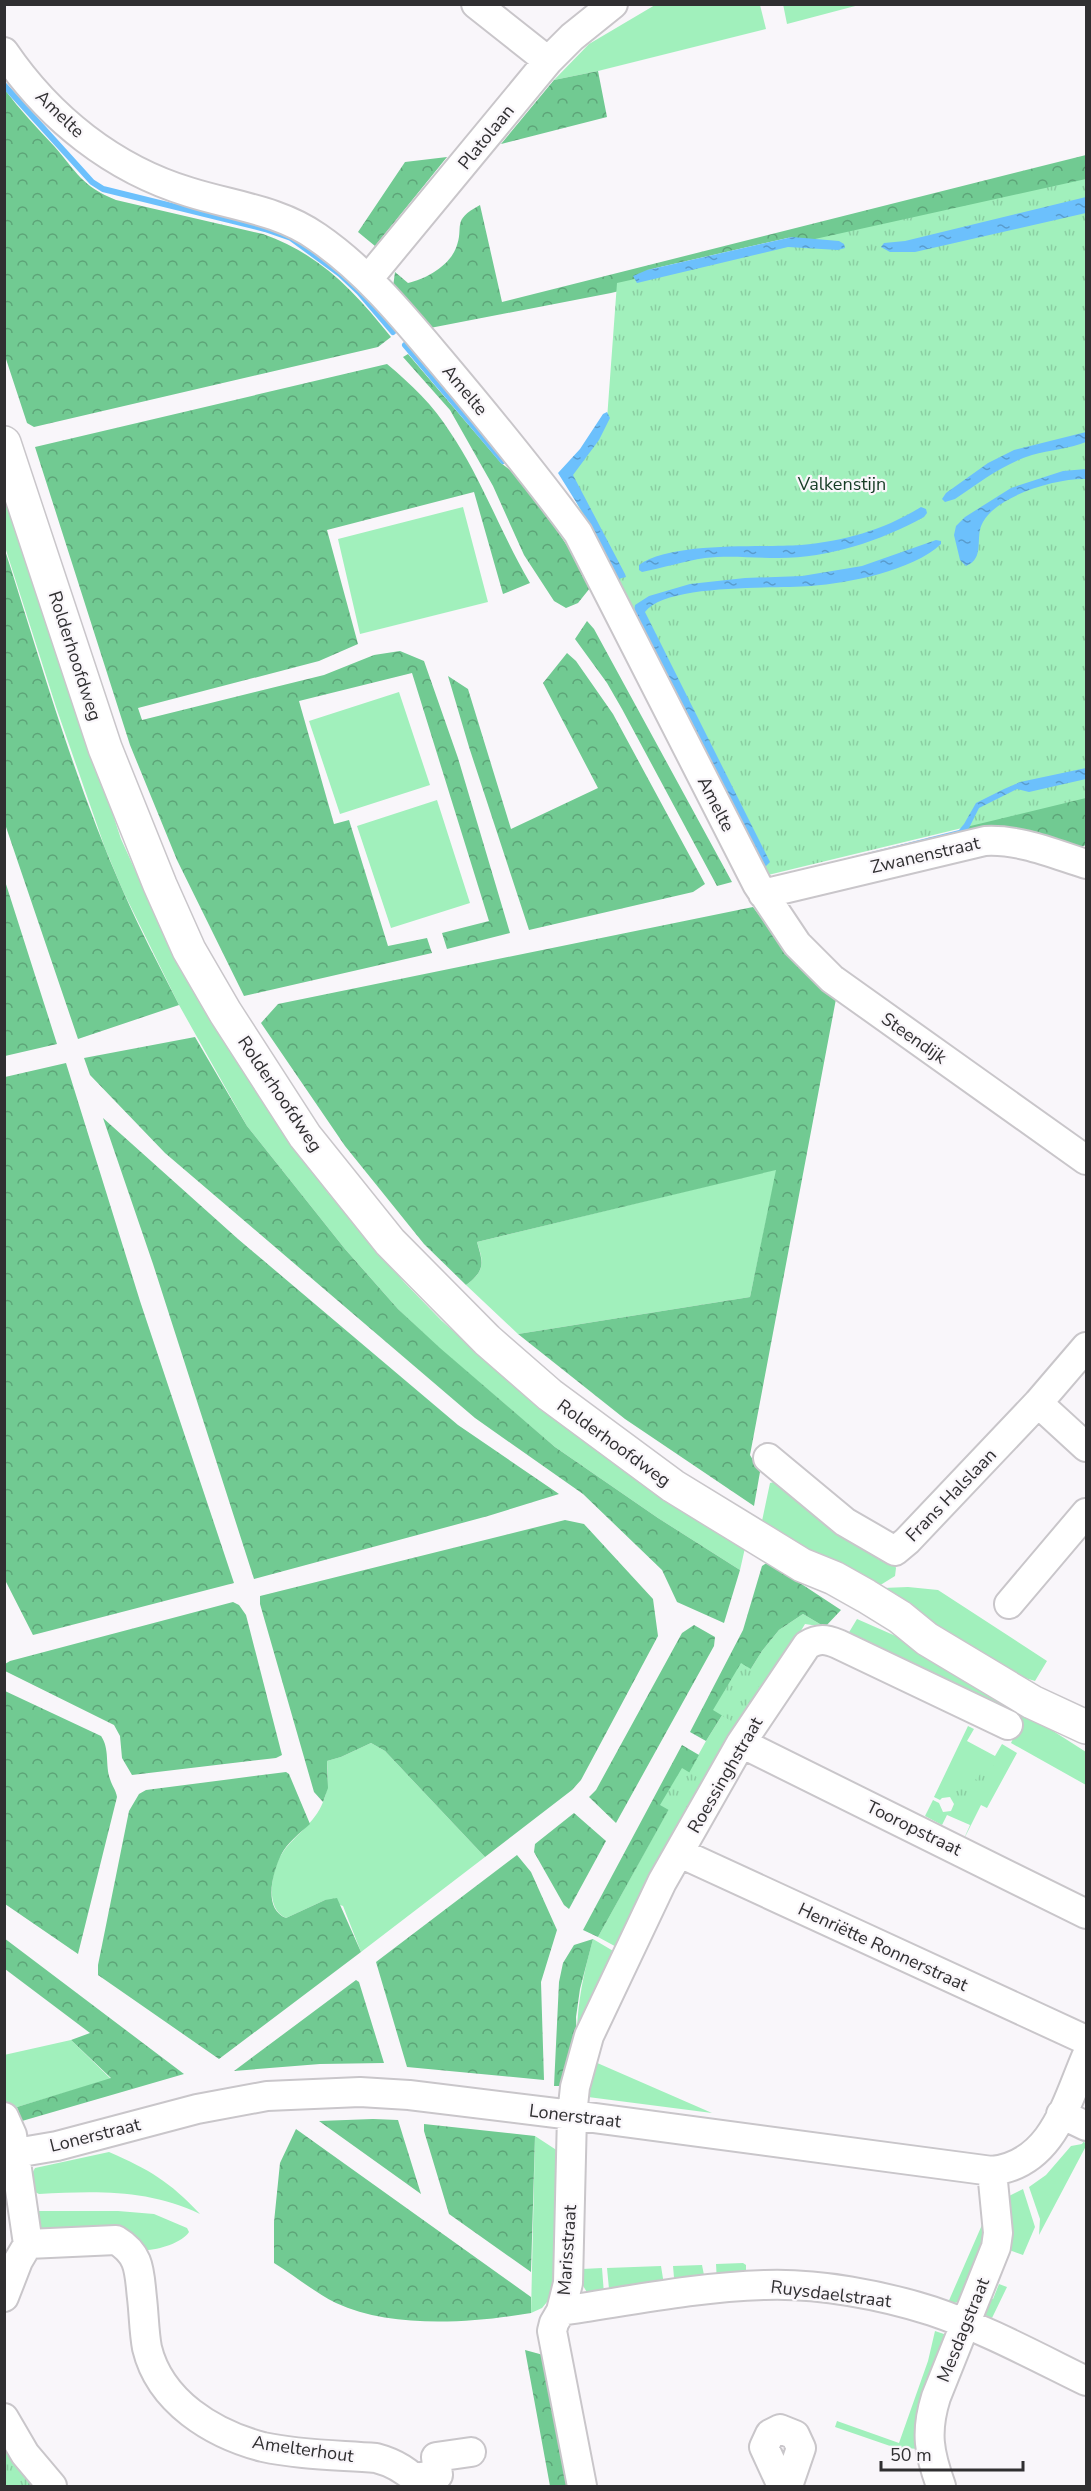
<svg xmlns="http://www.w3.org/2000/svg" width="1091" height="2491" font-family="'Nunito Sans',sans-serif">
	<defs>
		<pattern id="forest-crowns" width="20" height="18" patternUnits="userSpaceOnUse" patternTransform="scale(1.5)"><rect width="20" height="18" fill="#71ca92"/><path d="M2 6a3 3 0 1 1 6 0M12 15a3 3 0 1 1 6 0" fill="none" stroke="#5da478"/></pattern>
		<pattern id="park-tufts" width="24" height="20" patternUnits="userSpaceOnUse" patternTransform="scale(1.5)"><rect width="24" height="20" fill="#a1f0bc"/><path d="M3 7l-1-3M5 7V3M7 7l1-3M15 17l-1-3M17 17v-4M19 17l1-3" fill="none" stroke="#8bcea2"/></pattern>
		<pattern id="water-ripples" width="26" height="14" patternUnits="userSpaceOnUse" patternTransform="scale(1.5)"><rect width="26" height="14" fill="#6cc0fc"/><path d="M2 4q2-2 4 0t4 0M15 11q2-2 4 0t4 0" fill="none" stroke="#599ccd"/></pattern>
	</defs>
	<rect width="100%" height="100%" fill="#f9f6fa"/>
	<!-- grass -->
	<path fill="#a1f0bc" d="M783,4H859V5L787,24Z
		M655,5H760L766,29L598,71L554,80L589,44Z
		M4,483L121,839L161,927L220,1034L328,1193L404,1282L442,1321L519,1389L622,1469L745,1548L740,1570L658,1518L555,1447L439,1348L398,1309L345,1249L247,1126L179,1005L123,891L105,848L56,707L5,547Z
		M463,507L488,602L360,634L338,539Z
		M399,692L430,785L340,814L309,721Z
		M437,800L470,903L391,928L357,826Z
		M777,1169L750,1297L518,1334L466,1285C485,1271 484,1263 477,1242Z
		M774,1482L817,1515L894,1563L896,1568L895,1576L874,1589L765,1527L762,1521L770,1483Z
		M908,1587L938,1590L1047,1661L1035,1681L1002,1671L883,1588Z
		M803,1614L825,1627L805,1624L769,1684L622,1950L598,1937L706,1741L762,1651L779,1630Z
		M857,1619L923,1648L1086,1752V1785L1011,1743L1020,1724L848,1634Z
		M968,1726L974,1729L967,1741L995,1756L1002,1744L1017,1753L987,1808L981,1805L963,1841L970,1825L947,1815L942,1825L925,1816L933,1800L939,1803L943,1812L951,1811L954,1804L950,1797L942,1798L940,1800L934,1797Z
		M371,1743L385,1751L485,1857L361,1952L343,1906L325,1900L286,1918C264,1909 271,1869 283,1852C295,1835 315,1823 323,1802C329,1788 328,1775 327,1761L341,1757Z
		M593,1939L620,1955L577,2046C576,2008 583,1975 593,1939Z
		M71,2040L111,2079L17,2107L19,2112L11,2114L5,2103L4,2055Z
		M595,2062L712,2113L588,2097L587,2095Z
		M535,2136L561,2153L552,2296L542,2308L531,2313Z
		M1084,2141L1086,2146L1039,2235L1040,2219L1029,2187L1046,2175L1071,2146L1082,2144Z
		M109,2152C150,2170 169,2181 200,2214C148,2189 96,2191 39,2194L31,2190L28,2181L35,2168Z
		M1023,2189L1035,2227L1023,2255L1004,2248L1003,2199Z
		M37,2211H118L154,2214L187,2228L189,2232C182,2243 156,2251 143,2250C111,2249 77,2240 46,2235L37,2228Z
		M985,2218L990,2240L958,2302L947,2305Z
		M743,2263L746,2265V2280L717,2283L716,2264Z
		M702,2265L706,2285L675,2289L673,2266Z
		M661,2266L665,2291L610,2299L607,2268Z
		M602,2268L604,2294H588L582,2284V2269Z
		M999,2284L1007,2287L992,2318L979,2312L987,2297L993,2299Z
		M935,2331L944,2334L946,2340L918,2449L893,2447L835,2427L837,2421L899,2443L928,2361Z"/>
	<!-- forest -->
	<path fill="url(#forest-crowns)" fill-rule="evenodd" d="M598,71L607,117L501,144L554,80Z
		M5,90C20,110 37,128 54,146C77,172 81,186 116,200L263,234C320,254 354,291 391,337L378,347L34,427L27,423L5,356Z
		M1086,155V197L784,251L611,293L430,328L393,287L395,272L408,283C426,279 449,266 456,248C465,226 450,221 480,205L502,302ZM792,237L804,247L647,270Z
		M447,157L375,246L358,232L405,162Z
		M408,354L501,463L524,481L586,574L590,588L578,603L566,608L554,601L524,555L493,486L450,410L403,357Z
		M387,364C411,384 434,406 450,432C482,479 501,534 530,583L503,594L474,492L327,530L358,644L319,661L138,708L142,720L324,675L374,655L400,651L424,661L458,758L510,933L447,949L442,933L489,921L412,673L299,701L334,824L349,820L388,946L427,938L432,953L244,996L177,860L130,745L35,447Z
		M4,547C41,662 74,780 123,891C140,930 160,967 179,1005L78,1039L5,824Z
		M587,621L594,629L732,882L717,886L622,709L607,683L575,639Z
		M567,653L576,661L613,714L705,884L693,892L529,930L469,747L448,676L468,689L511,829L598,788L543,683Z
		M1086,779V845L1072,850L957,835L978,808Z
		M5,881L57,1044L5,1056H4Z
		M753,907L791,958L836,999L750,1455L760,1472L754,1506L625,1419L518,1334L750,1297L776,1170L477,1242C483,1263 486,1270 466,1285L424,1244L345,1146L261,1023L278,1004Z
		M195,1037L247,1126L345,1249L398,1309L440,1348L555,1447L658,1518L740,1570L724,1623L677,1602L662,1570L583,1494L475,1418L165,1153L90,1075L84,1058Z
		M66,1063L140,1301L234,1583L33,1635L4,1578L5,1077Z
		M103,1118L238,1239L458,1425L559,1494L488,1516L254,1579L153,1264Z
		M565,1520L584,1524L653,1599L658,1636L581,1780L572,1790L485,1857L385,1751L371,1743L341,1757L327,1761L328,1788L323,1802L314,1792L260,1604V1596Z
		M768,1562L841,1610L825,1627L803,1614L779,1630L762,1651L706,1741L690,1732L743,1630L762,1566Z
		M233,1602L239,1605L246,1615L282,1755L276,1758L132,1775L122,1758L120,1736L114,1725L5,1671V1664L10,1661Z
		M694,1625L715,1637L714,1646L616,1823L589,1797L596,1790L682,1633Z
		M5,1691L101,1736C110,1749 105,1765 110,1779C112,1786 116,1790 117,1797L78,1954L5,1904Z
		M682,1745L699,1755L598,1937L583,1930Z
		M286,1772L289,1774L310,1824C300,1833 286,1844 281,1855C272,1874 263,1909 286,1918L325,1900L337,1898L361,1952L219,2059L98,1975V1965L129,1811L139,1794L146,1790Z
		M574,1813L606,1841L569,1909L564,1905L534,1852L535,1844Z
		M517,1855L531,1872L557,1930L541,1982L544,2080L407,2067L376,1962Z
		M4,1938L184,2074L22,2121L17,2107L111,2078L71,2040L90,2033L5,1969Z
		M593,1939L580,1989L576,2017L577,2046L568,2086H554L559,1982L563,1963L574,1945Z
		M356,1980L359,1982L384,2063L320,2064L234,2071Z
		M373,2119L398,2120L421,2194L319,2121Z
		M424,2124L535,2136L531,2272L449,2214L424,2131Z
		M296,2129L531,2297V2313C472,2323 392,2329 336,2303C314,2292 295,2276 274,2263V2222L280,2163Z
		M525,2350L547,2356L573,2486H550Z"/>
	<!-- park -->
	<path fill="url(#park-tufts)" d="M1086,179V798L768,875L566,482L607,419L617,283Z
		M741,1663L764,1677L736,1724L713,1710Z
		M986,1762L996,1767L977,1805L946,1792L958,1769L977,1780Z
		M682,1768L702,1780L681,1817L660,1805Z
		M4,2436L41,2486H5Z"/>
	<!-- water -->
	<path fill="url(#water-ripples)" d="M1086,197V213L915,252H890L881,247L884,243L905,241Z
		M792,237L839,241L844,244L845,248L838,250L788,247L637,283L633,276L647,270Z
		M607,412L610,418L599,440L573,475L625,574L626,577L618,579L591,526L558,473L580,449L603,414Z
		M1086,432V442C1069,449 1050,450 1032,455C1003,464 980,482 955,499L945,502L942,499L946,493L988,463L1014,450Z
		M1086,469V479C1057,478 998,495 983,522C974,537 986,558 966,566L960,560L954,535L956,526L965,517L1011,488L1063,471Z
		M921,507L926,509L927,513L924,517C880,541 829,558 779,558C754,558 729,555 705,558C684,561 663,568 642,572L639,570V565C672,541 760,548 801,545C844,541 884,530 921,507Z
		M936,540L941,541V544C912,571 849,583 811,586C776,589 666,583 645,612L770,862L765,867L761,864L634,613L635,605L649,596L690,584L745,578L802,576L862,566Z
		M1086,768V779L1029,792L1017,789L979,808L969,828L962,833L804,871V869L959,830L964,824L976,803L1004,789L1020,782Z"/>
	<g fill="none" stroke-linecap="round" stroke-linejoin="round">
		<!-- stream -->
		<path stroke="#6cc0fc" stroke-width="6" d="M4,85L92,182L103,189L265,229L291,238L340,274L359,292L393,332
			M405,345L503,461"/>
		<defs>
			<path id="minor" d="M476,4L548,61
				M4,52C49,118 113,169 189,192C233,206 279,210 317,237C365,270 402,315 439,359C487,416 534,473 578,533L757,884L797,944L832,979L1086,1160
				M368,279L548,61L572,37L613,4
				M763,894L985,841C1020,839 1054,854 1086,864
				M1038,1403L1086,1447
				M768,1458L845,1522L895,1551L907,1541L1038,1403L1086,1347
				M1009,1604L1086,1513
				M741,1743L1086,1914
				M680,1853L1086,2040
				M1061,2114L1086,2126
				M4,2117L12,2135L28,2244L18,2261L4,2297
				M4,2155L57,2146L197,2109L267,2096L360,2092L409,2095L572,2115L992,2171C1052,2164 1066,2104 1086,2057
				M28,2244L116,2240C141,2255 139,2272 142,2298C144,2315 144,2332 147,2348C160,2402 213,2434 263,2447C299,2455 339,2455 376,2458C395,2463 409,2471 421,2486
				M561,2311C629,2301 697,2287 765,2285C818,2283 882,2295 932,2311C983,2328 1037,2357 1086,2381
				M4,2418L25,2454L52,2486
				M414,2478L438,2475L436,2457L471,2452
				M582,2486L552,2331L554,2323L561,2311L568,2283L572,2115L575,2087L589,2036L662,1882L741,1743L807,1645C819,1638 826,1639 838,1644L1008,1725
				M782,2486L764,2447L770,2434L780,2429L795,2435L801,2448L788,2486
				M941,2486C929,2453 925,2432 936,2397L996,2247L998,2233L992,2171"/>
			<path id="major" d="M4,443L105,748L160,885L189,950L225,1012L305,1136L390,1242L487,1340L550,1395L673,1486L802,1565L834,1578L866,1596L900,1617L927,1639L1032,1702L1086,1727"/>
		</defs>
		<!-- minor casing -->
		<use href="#minor" stroke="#c9c6ca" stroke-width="32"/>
		<!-- major casing -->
		<use href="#major" stroke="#c9c6ca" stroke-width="36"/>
		<!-- minor -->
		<use href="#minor" stroke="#fff" stroke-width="28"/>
		<!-- major -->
		<use href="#major" stroke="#fff" stroke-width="33"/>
	</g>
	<g text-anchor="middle" stroke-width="4.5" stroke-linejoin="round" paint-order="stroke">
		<!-- street labels -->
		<g font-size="18" fill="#302f31" stroke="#f9f6fa">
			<text transform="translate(60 114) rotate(44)" y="6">Amelte</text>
			<text transform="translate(486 137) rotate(-51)" y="6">Platolaan</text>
			<text transform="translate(465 390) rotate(50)" y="6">Amelte</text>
			<text transform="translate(75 656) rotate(72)" y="6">Rolderhoofdweg</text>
			<text transform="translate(716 804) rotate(63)" y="6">Amelte</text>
			<text transform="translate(925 855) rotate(-13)" y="6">Zwanenstraat</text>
			<text transform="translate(914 1038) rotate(35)" y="6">Steendijk</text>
			<text transform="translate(280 1094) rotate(56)" y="6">Rolderhoofdweg</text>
			<text transform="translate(614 1443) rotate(36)" y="6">Rolderhoofdweg</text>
			<text transform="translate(951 1495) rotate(-46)" y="6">Frans Halslaan</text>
			<text transform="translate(725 1775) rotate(-60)" y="6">Roessinghstraat</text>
			<text transform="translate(914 1828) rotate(26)" y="6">Tooropstraat</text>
			<text transform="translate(883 1947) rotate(25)" y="6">Henriëtte Ronnerstraat</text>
			<text transform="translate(575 2116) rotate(7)" y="6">Lonerstraat</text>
			<text transform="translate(95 2135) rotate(-14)" y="6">Lonerstraat</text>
			<text transform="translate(567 2250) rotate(-86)" y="6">Marisstraat</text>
			<text transform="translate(831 2294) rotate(7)" y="6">Ruysdaelstraat</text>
			<text transform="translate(963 2330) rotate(-68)" y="6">Mesdagstraat</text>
			<text transform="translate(303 2449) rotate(8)" y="6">Amelterhout</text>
		</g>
		<!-- park labels -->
		<g font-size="18" fill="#163c25" stroke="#f9f6fa">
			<text x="842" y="490">Valkenstijn</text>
		</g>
	</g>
	<!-- border -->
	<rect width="1091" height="2491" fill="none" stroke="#302f31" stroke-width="12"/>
	<!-- scale -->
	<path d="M881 2461v9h142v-9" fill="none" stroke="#302f31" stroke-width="3"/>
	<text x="890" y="2461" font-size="18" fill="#302f31" stroke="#f9f6fa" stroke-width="4.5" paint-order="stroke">50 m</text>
</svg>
